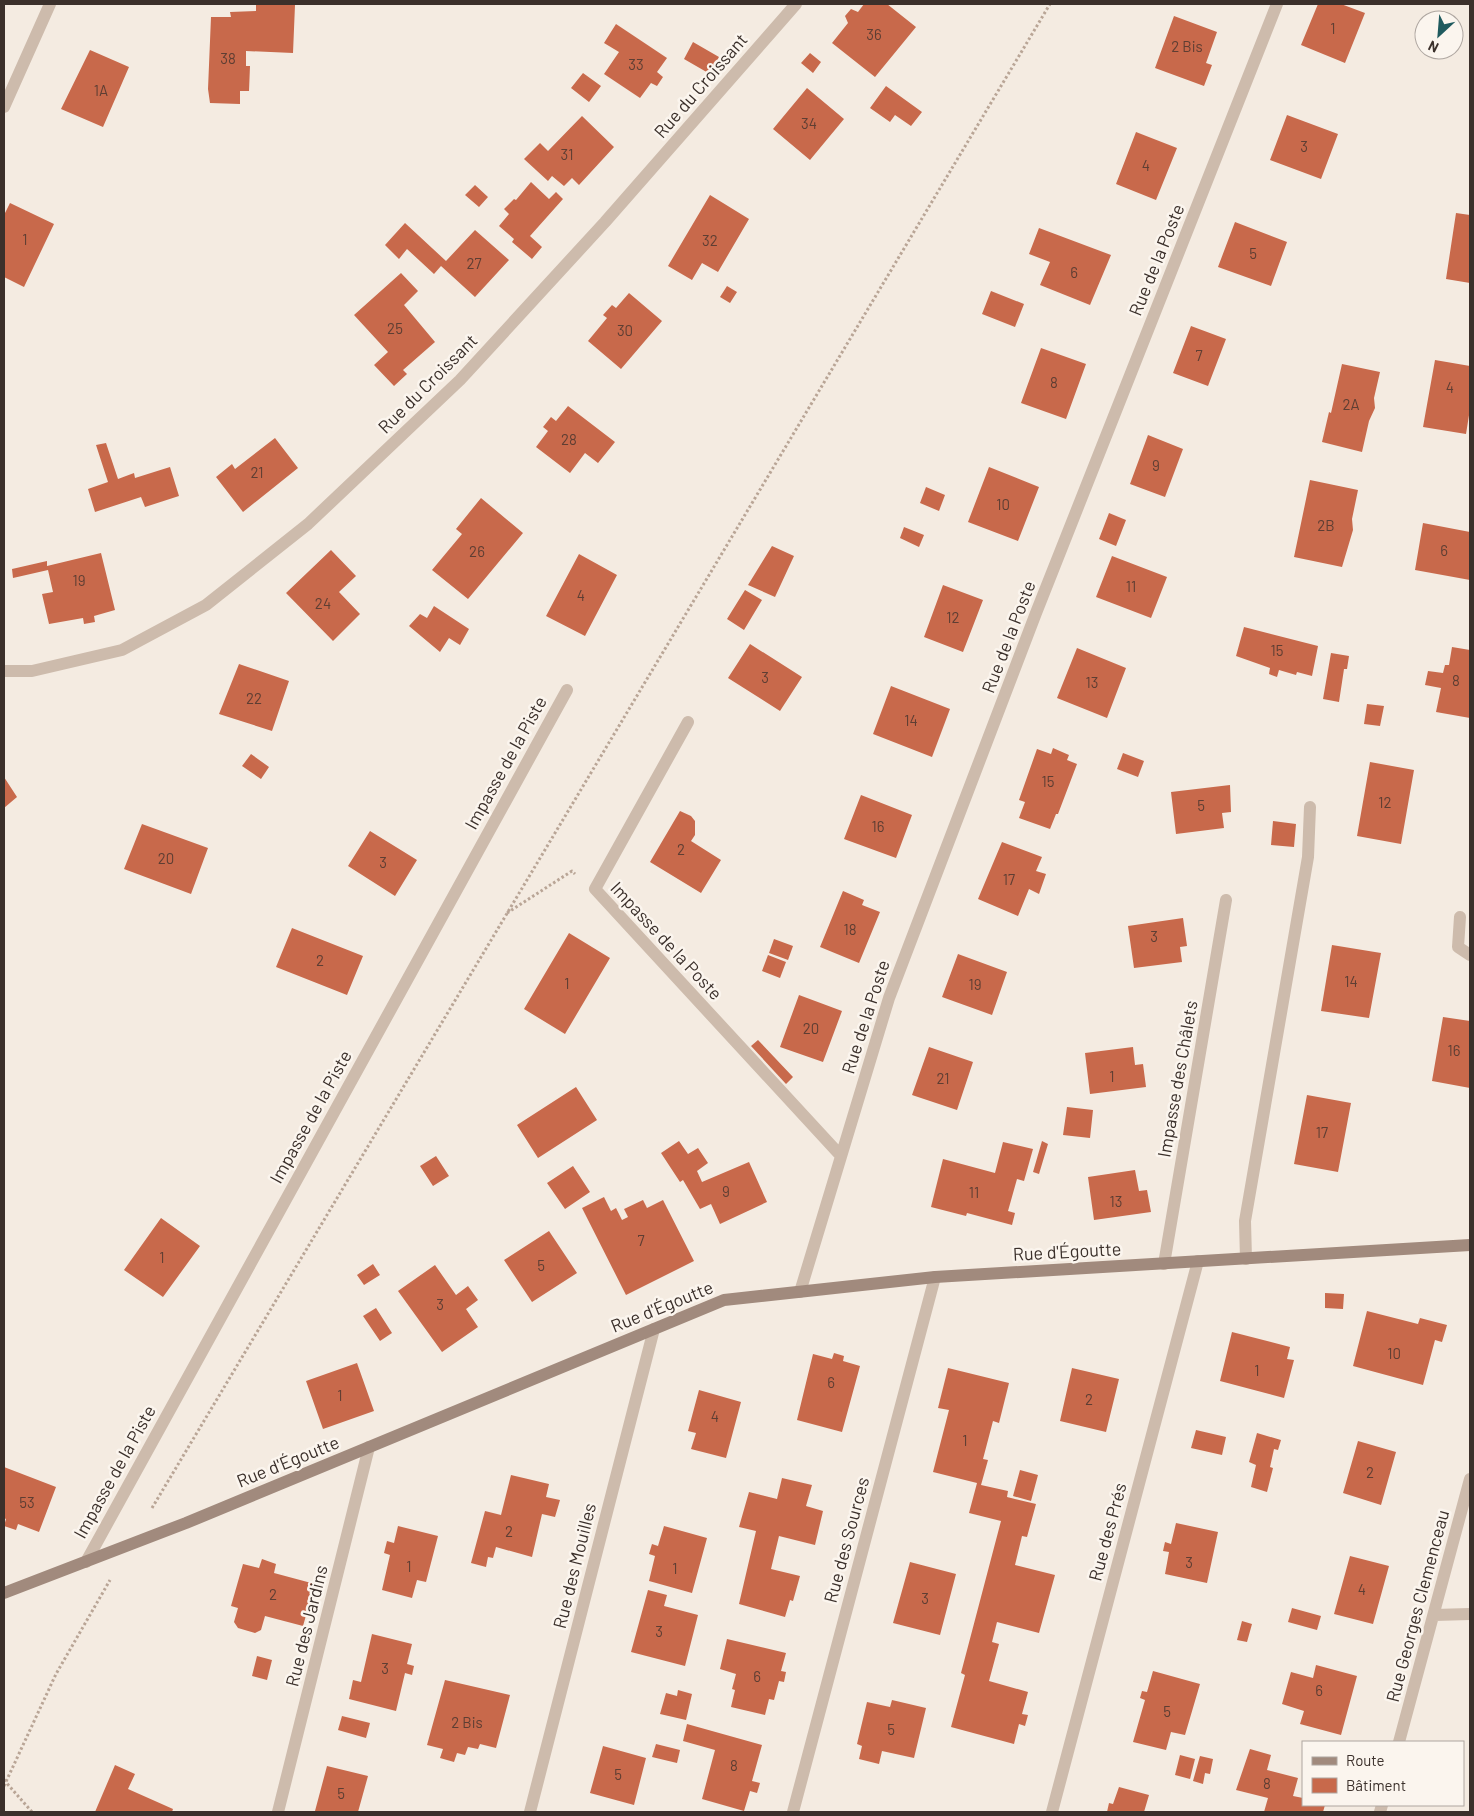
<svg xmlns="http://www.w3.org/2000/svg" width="1474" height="1816" font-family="Barlow,sans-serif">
	<rect width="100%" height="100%" fill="#f4ebe1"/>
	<!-- building -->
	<path fill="#c8694b" d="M256,4L295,5L293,53L246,51V66H250L249,91H240V104L210,103L208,89L211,17H231L230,12L256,11Z
		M864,4H887L916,27L875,77L832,43L848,23L845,16L851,9L858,12Z
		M1318,4H1341L1365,13L1345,63L1301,45Z
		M1174,16L1217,32L1206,63L1212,65L1204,86L1155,68Z
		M616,24L667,58L657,72L663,77L657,86L651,83L640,98L604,74L619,52L604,43Z
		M693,42L719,57L710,74L684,59Z
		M90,50L129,67L103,127L61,109Z
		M810,53L821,62L813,73L801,63Z
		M583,73L601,86L589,102L571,88Z
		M886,86L922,112L911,126L895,115L890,122L870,108Z
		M807,88L844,119L810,160L773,129Z
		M1287,115L1338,134L1321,179L1270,160Z
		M582,116L614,147L579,185L572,178L564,186L552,176L548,181L524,159L540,143L548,151Z
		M1136,132L1177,148L1156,200L1116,184Z
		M531,182L549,199L556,192L563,199L530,236L542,247L532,259L512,242L514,239L499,226L509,214L504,209L514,199L516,200Z
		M475,185L488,197L479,207L465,195Z
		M710,195L749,219L718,272L702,263L692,280L668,266Z
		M10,203L54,224L24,287L4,277V215Z
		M1456,213L1470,215V283L1446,279Z
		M1235,222L1287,242L1271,286L1218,267Z
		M405,223L446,261L475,230L509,260L475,297L441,266L434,274L407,249L399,259L385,245Z
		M1039,228L1111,255L1090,305L1040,285L1050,262L1029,254Z
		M401,273L418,291L404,305L435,342L403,370L407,374L394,386L374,365L388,352L354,315Z
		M727,286L737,292L730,303L720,297Z
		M991,291L1024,304L1015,327L982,314Z
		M629,293L662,321L621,369L588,341L607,318L603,315L612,305L616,308Z
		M1191,326L1226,339L1208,386L1173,373Z
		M1041,348L1086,364L1066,419L1021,403Z
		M1435,360L1470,366V409L1466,434L1423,427Z
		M1342,364L1380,372L1374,398L1375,408L1369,421L1362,452L1322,442L1329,412L1331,413Z
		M568,406L615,442L598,463L585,453L570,473L536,447L548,431L543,427L551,417L556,421Z
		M1148,435L1183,449L1165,497L1130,484Z
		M275,438L298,468L243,512L216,477L232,464L235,469Z
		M106,443L118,479L134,473L135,478L170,467L179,496L145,507L141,497L95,512L88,489L108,482L96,445Z
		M989,467L1039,487L1018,541L968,522Z
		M1310,480L1358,490L1352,519L1353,530L1342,567L1294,557Z
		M926,487L945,495L939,511L920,503Z
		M481,498L523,533L468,599L432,570L462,534L456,529Z
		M1109,513L1126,520L1116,546L1099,539Z
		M1423,523L1470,532V580L1415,570Z
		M904,527L924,535L919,547L900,538Z
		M772,546L794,556L775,597L748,585Z
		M331,550L356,576L339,592L360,614L333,641L286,593Z
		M101,553L115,610L94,616L95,622L84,624L83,618L49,624L42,594L53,592L48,570L13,578L12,569L47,561V566Z
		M579,554L617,575L585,636L546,616Z
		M1112,556L1167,577L1151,618L1096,597Z
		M943,585L983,600L963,652L924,637Z
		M745,590L762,600L744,630L727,619Z
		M434,606L469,629L460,645L449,638L440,652L409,626L420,614L427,618Z
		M1244,627L1318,646L1312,676L1297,672L1296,675L1279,670L1277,677L1269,674L1270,668L1236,656Z
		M750,644L802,677L780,711L728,678Z
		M1452,647L1470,650V718L1436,712L1441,688L1425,685L1428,671L1443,673L1445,665H1449Z
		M1077,648L1126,668L1107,718L1057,698Z
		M1331,653L1349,656L1347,669H1344L1339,702L1323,699Z
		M239,664L289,681L272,731L219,714Z
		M891,686L950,709L932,757L873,734Z
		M1367,704L1384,706L1380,726L1364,724Z
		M1053,748L1069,755L1067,760L1077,764L1058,814H1056L1050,829L1019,818L1025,802L1019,800L1037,749L1051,754Z
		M1123,753L1144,761L1138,777L1117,769Z
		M251,754L269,767L261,779L242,766Z
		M1370,762L1414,770L1401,844L1357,836Z
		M4,777L17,797L4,808Z
		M1230,785L1231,812L1222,813L1224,828L1176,834L1171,792Z
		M861,795L912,815L896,858L844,839Z
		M680,811L691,816L695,821V835L691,841L721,860L701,893L650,862Z
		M1273,821L1296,824L1294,847L1271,845Z
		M142,824L208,848L191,894L124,869Z
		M370,831L417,860L395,896L348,866Z
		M1002,842L1042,857L1036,871L1046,874L1039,894L1029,889L1018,916L978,899Z
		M843,891L864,900L862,905L880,912L859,963L820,947Z
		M1183,918L1187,946L1180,947L1182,962L1134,968L1128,926Z
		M292,928L363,956L347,995L276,967Z
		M569,933L610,958L565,1034L524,1009Z
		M774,939L793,946L788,960L769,953Z
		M1332,945L1381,953L1369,1018L1321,1011Z
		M958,954L1007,972L992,1015L942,997Z
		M768,955L786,962L780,978L762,971Z
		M799,995L842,1011L823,1062L780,1047Z
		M1443,1017L1470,1021V1088L1432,1081Z
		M758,1040L793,1077L786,1084L751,1046Z
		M929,1047L973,1062L957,1110L912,1095Z
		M1133,1047L1135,1065L1143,1064L1146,1087L1090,1094L1085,1053Z
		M576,1087L597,1120L538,1158L517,1125Z
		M1307,1095L1351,1103L1338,1172L1294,1164Z
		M1067,1107L1093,1110L1090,1138L1063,1135Z
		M679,1141L688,1154L698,1148L708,1163L697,1171L702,1182L749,1162L767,1202L720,1224L711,1204L700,1209L683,1180L680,1182L661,1153Z
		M1042,1141L1048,1144L1039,1174L1033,1172Z
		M1003,1142L1033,1149L1024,1181L1017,1179L1008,1211L1015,1213L1012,1225L967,1213L966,1216L931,1207L943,1159L995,1173Z
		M436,1156L449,1176L433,1186L420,1166Z
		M573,1166L590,1192L565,1209L547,1183Z
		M1135,1170L1139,1191L1147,1190L1151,1212L1094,1220L1088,1177Z
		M604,1197L611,1211L616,1208L622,1220L628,1217L624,1209L643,1200L647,1208L663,1200L694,1261L626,1295L582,1208Z
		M161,1218L200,1246L163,1297L124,1270Z
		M549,1231L577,1273L532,1302L504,1260Z
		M373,1264L380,1275L364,1285L357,1275Z
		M435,1265L456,1295L468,1286L478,1300L466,1309L478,1327L442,1352L398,1291Z
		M1325,1293L1344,1294L1343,1309L1325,1308Z
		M376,1308L392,1333L380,1341L363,1316Z
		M1367,1311L1418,1324L1420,1318L1447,1325L1442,1342L1435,1340L1423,1385L1353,1366Z
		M1232,1332L1290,1347L1287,1359L1294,1360L1284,1398L1220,1381Z
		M834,1353L844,1356L843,1361L860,1366L842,1432L797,1420L813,1354L832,1359Z
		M357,1363L374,1411L323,1429L306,1381Z
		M948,1368L1009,1383L999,1423L993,1421L983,1459L988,1460L981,1485L1008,1491L1007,1497L1036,1504L1027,1537L1022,1536L1015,1565L1055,1575L1039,1633L997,1622L992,1642L999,1644L989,1681L1028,1692L1022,1714L1028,1715L1025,1726L1019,1724L1014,1744L951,1727L965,1675L961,1673L1001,1521L969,1513L977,1483L933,1472L949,1410L938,1408Z
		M1072,1368L1119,1379L1106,1432L1060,1421Z
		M699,1390L741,1402L726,1458L691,1449L696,1433L688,1431Z
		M1196,1430L1226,1437L1222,1455L1191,1448Z
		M1257,1433L1281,1440L1278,1450L1274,1449L1270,1467L1273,1468L1267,1492L1251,1487L1256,1465L1249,1462Z
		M1358,1441L1396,1452L1381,1505L1343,1493Z
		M4,1467L56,1487L39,1532L18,1524L16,1530L4,1526L6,1519L4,1518Z
		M1020,1470L1038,1475L1031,1501L1013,1496Z
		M511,1475L549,1484L546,1497L560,1500L555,1517L542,1514L532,1557L496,1547L493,1558L488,1557L486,1567L471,1563L485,1511L501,1515Z
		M782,1478L812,1485L806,1506L823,1511L815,1545L779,1536L771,1569L800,1576L793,1601L790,1600L785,1617L739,1604L756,1531L739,1527L749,1492L777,1499Z
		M1176,1523L1218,1532L1207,1583L1165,1574L1169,1552L1163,1551L1165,1542L1171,1544Z
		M398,1526L438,1536L426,1582L417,1580L412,1598L382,1590L390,1555L384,1553L387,1541L394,1543Z
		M664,1526L707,1538L692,1593L649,1581L655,1556L649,1554L652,1544L658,1546Z
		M1350,1556L1389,1566L1373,1624L1334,1614Z
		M262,1559L276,1564L274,1573L315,1584L303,1626L265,1616L261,1630L255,1633L238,1628L234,1622L238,1608L231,1606L243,1564L259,1568Z
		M910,1562L956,1574L940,1635L893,1623Z
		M648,1590L667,1595L664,1606L698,1615L685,1666L631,1652Z
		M1292,1608L1321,1616L1317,1630L1288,1622Z
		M1242,1621L1252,1624L1247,1642L1237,1640Z
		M372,1634L412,1644L407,1664L414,1666L412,1675L405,1673L396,1711L349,1699L353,1680L361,1682Z
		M727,1639L786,1653L781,1671L786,1672L784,1682L779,1681L774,1700L769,1699L765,1715L731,1707L735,1690L732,1689L736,1674L720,1669Z
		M257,1656L272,1660L267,1680L252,1676Z
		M1316,1665L1357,1676L1341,1735L1300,1724L1304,1711L1282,1704L1291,1672L1313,1678Z
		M1153,1671L1200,1684L1185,1735L1171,1732L1166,1750L1133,1742L1145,1700L1140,1698L1142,1691L1147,1692Z
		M445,1680L510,1695L496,1748L480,1744L478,1749L468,1747L465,1755L457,1753L454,1762L440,1758L443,1749L427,1745Z
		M678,1690L692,1694L686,1720L660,1714L666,1693L677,1696Z
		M892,1700L926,1708L914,1758L882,1751L879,1764L859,1759L862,1746L857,1744L867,1702L890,1707Z
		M342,1716L370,1723L366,1738L338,1730Z
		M687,1724L762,1745L752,1781L760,1783L757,1793L750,1791L744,1811L702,1799L715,1750L683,1741Z
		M656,1744L680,1750L677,1763L652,1757Z
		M603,1746L646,1758L634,1805L590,1793Z
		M1250,1749L1271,1755L1267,1770L1298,1778L1293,1796L1303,1798V1805H1325L1323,1812H1264L1268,1798L1236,1790Z
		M1180,1755L1195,1759L1190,1779L1175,1775Z
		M1200,1756L1213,1759L1210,1774L1205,1773L1203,1784L1193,1781Z
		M115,1765L135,1774L128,1789L173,1809L172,1812H95Z
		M327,1766L368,1776L358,1812L315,1811Z
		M1119,1787L1149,1795L1144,1812H1107L1109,1803L1113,1804Z"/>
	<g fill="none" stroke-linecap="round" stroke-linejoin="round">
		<!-- path -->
		<path stroke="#b9a596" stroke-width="3" stroke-dasharray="2.5 2.5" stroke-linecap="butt" d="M507,913L572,871L575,874
			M152,1508L1050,4
			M4,1780L32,1812
			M4,1786L56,1674L110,1580"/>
		<!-- service -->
		<path stroke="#cdbbac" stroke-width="12" d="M1460,917L1458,947L1470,955
			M1246,1259L1245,1221L1308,857L1310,807"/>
		<!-- minor -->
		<path stroke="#cdbbac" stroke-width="12" d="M4,107L50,4
			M688,722L595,889L841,1156
			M1164,1264L1226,900
			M800,1292L889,998L1036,613L1277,4
			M86,1562L567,690
			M1434,1615L1470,1614
			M1399,1742L1470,1479
			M278,1812L369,1447
			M530,1812L654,1329
			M793,1812L935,1277
			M1052,1812L1198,1261
			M1380,1812L1382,1805"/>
		<!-- tertiary -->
		<path stroke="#cdbbac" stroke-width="12" d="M4,671H32L122,650L206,605L308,524L460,380L605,222L796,4"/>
		<!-- secondary -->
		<path stroke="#a18a7d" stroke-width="12" d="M4,1593L186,1523L724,1300L935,1277L1470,1245"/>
	</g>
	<g text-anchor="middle" stroke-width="5" stroke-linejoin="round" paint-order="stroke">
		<!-- number labels -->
		<g font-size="15" fill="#5e3e33">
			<text x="1333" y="34">1</text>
			<text x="874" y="40">36</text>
			<text x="1187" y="52">2 Bis</text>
			<text x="228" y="64">38</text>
			<text x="636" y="70">33</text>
			<text x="101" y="96">1A</text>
			<text x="809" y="129">34</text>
			<text x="1304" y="152">3</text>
			<text x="567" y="160">31</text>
			<text x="1146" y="171">4</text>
			<text x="25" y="245">1</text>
			<text x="710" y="246">32</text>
			<text x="1253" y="259">5</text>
			<text x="474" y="269">27</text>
			<text x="1074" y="278">6</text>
			<text x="395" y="334">25</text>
			<text x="625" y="336">30</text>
			<text x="1199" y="361">7</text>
			<text x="1054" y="388">8</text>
			<text x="1450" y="393">4</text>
			<text x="1351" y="410">2A</text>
			<text x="569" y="445">28</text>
			<text x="1156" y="471">9</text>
			<text x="257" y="478">21</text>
			<text x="1003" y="510">10</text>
			<text x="1326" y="531">2B</text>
			<text x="1444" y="556">6</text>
			<text x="477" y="557">26</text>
			<text x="79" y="586">19</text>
			<text x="1131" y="592">11</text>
			<text x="581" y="601">4</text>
			<text x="323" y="609">24</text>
			<text x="953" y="623">12</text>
			<text x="1277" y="656">15</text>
			<text x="765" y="683">3</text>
			<text x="1456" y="686">8</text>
			<text x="1092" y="688">13</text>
			<text x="254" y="704">22</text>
			<text x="911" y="726">14</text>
			<text x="1048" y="787">15</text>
			<text x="1385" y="808">12</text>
			<text x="1201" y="811">5</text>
			<text x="878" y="832">16</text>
			<text x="681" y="855">2</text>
			<text x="166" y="864">20</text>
			<text x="383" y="868">3</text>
			<text x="1009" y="885">17</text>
			<text x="850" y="935">18</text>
			<text x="1154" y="942">3</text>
			<text x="320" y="966">2</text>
			<text x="1351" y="987">14</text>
			<text x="567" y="989">1</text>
			<text x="975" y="990">19</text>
			<text x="811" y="1034">20</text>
			<text x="1454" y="1056">16</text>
			<text x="1112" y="1082">1</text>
			<text x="943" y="1084">21</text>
			<text x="1322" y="1138">17</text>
			<text x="726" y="1197">9</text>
			<text x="974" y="1198">11</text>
			<text x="1116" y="1207">13</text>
			<text x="641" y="1246">7</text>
			<text x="162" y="1263">1</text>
			<text x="541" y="1271">5</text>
			<text x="440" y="1310">3</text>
			<text x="1394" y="1359">10</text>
			<text x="1257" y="1376">1</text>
			<text x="831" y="1388">6</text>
			<text x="340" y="1401">1</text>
			<text x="1089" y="1405">2</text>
			<text x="715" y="1422">4</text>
			<text x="965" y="1446">1</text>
			<text x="1370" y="1478">2</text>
			<text x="27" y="1508">53</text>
			<text x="509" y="1537">2</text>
			<text x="1189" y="1568">3</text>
			<text x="409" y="1572">1</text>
			<text x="675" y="1574">1</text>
			<text x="1362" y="1595">4</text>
			<text x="273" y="1600">2</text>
			<text x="925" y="1604">3</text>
			<text x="659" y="1637">3</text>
			<text x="385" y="1674">3</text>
			<text x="757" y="1682">6</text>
			<text x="1319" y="1696">6</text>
			<text x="1167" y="1717">5</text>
			<text x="467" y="1728">2 Bis</text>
			<text x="891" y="1735">5</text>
			<text x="734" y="1771">8</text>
			<text x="618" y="1780">5</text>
			<text x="1267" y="1789">8</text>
			<text x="341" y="1799">5</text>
		</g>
		<!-- street labels -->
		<g font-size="18" fill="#3b302b" stroke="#fbf5ee">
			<text transform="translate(701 86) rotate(-49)" y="6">Rue du Croissant</text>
			<text transform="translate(1157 260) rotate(-68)" y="6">Rue de la Poste</text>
			<text transform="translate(428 384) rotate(-45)" y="6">Rue du Croissant</text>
			<text transform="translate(1009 637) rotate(-69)" y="6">Rue de la Poste</text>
			<text transform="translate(506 763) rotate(-61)" y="6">Impasse de la Piste</text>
			<text transform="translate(666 941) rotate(47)" y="6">Impasse de la Poste</text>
			<text transform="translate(866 1017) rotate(-72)" y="6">Rue de la Poste</text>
			<text transform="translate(1178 1079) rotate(-80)" y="6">Impasse des Châlets</text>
			<text transform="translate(311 1117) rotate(-61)" y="6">Impasse de la Piste</text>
			<text transform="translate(1067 1252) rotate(-3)" y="6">Rue d'Égoutte</text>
			<text transform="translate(662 1307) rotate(-22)" y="6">Rue d'Égoutte</text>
			<text transform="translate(288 1462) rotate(-22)" y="6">Rue d'Égoutte</text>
			<text transform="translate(115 1472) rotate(-61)" y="6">Impasse de la Piste</text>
			<text transform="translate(1108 1532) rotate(-75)" y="6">Rue des Prés</text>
			<text transform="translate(847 1540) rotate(-75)" y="6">Rue des Sources</text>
			<text transform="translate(575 1566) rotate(-76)" y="6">Rue des Mouilles</text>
			<text transform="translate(1418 1606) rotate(-75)" y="6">Rue Georges Clemenceau</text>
			<text transform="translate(307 1626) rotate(-76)" y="6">Rue des Jardins</text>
		</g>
	</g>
	<!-- border -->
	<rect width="1474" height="1816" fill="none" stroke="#3b302b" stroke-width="10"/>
	<!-- legend -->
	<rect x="1302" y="1741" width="162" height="65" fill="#fbf5ee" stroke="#aea6a0"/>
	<rect x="1312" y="1757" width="25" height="8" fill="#a18a7d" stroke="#aea6a0"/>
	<text x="1346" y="1766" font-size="15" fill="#3b302b">Route</text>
	<rect x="1312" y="1778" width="25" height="15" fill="#c8694b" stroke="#aea6a0"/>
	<text x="1346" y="1791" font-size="15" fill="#3b302b">Bâtiment</text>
	<!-- north arrow -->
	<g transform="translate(1439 35) rotate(206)"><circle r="24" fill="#fbf5ee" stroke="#aea6a0"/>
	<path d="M0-4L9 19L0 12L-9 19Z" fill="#1f5a5e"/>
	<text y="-8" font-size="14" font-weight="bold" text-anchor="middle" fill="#3b302b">N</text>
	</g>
</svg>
